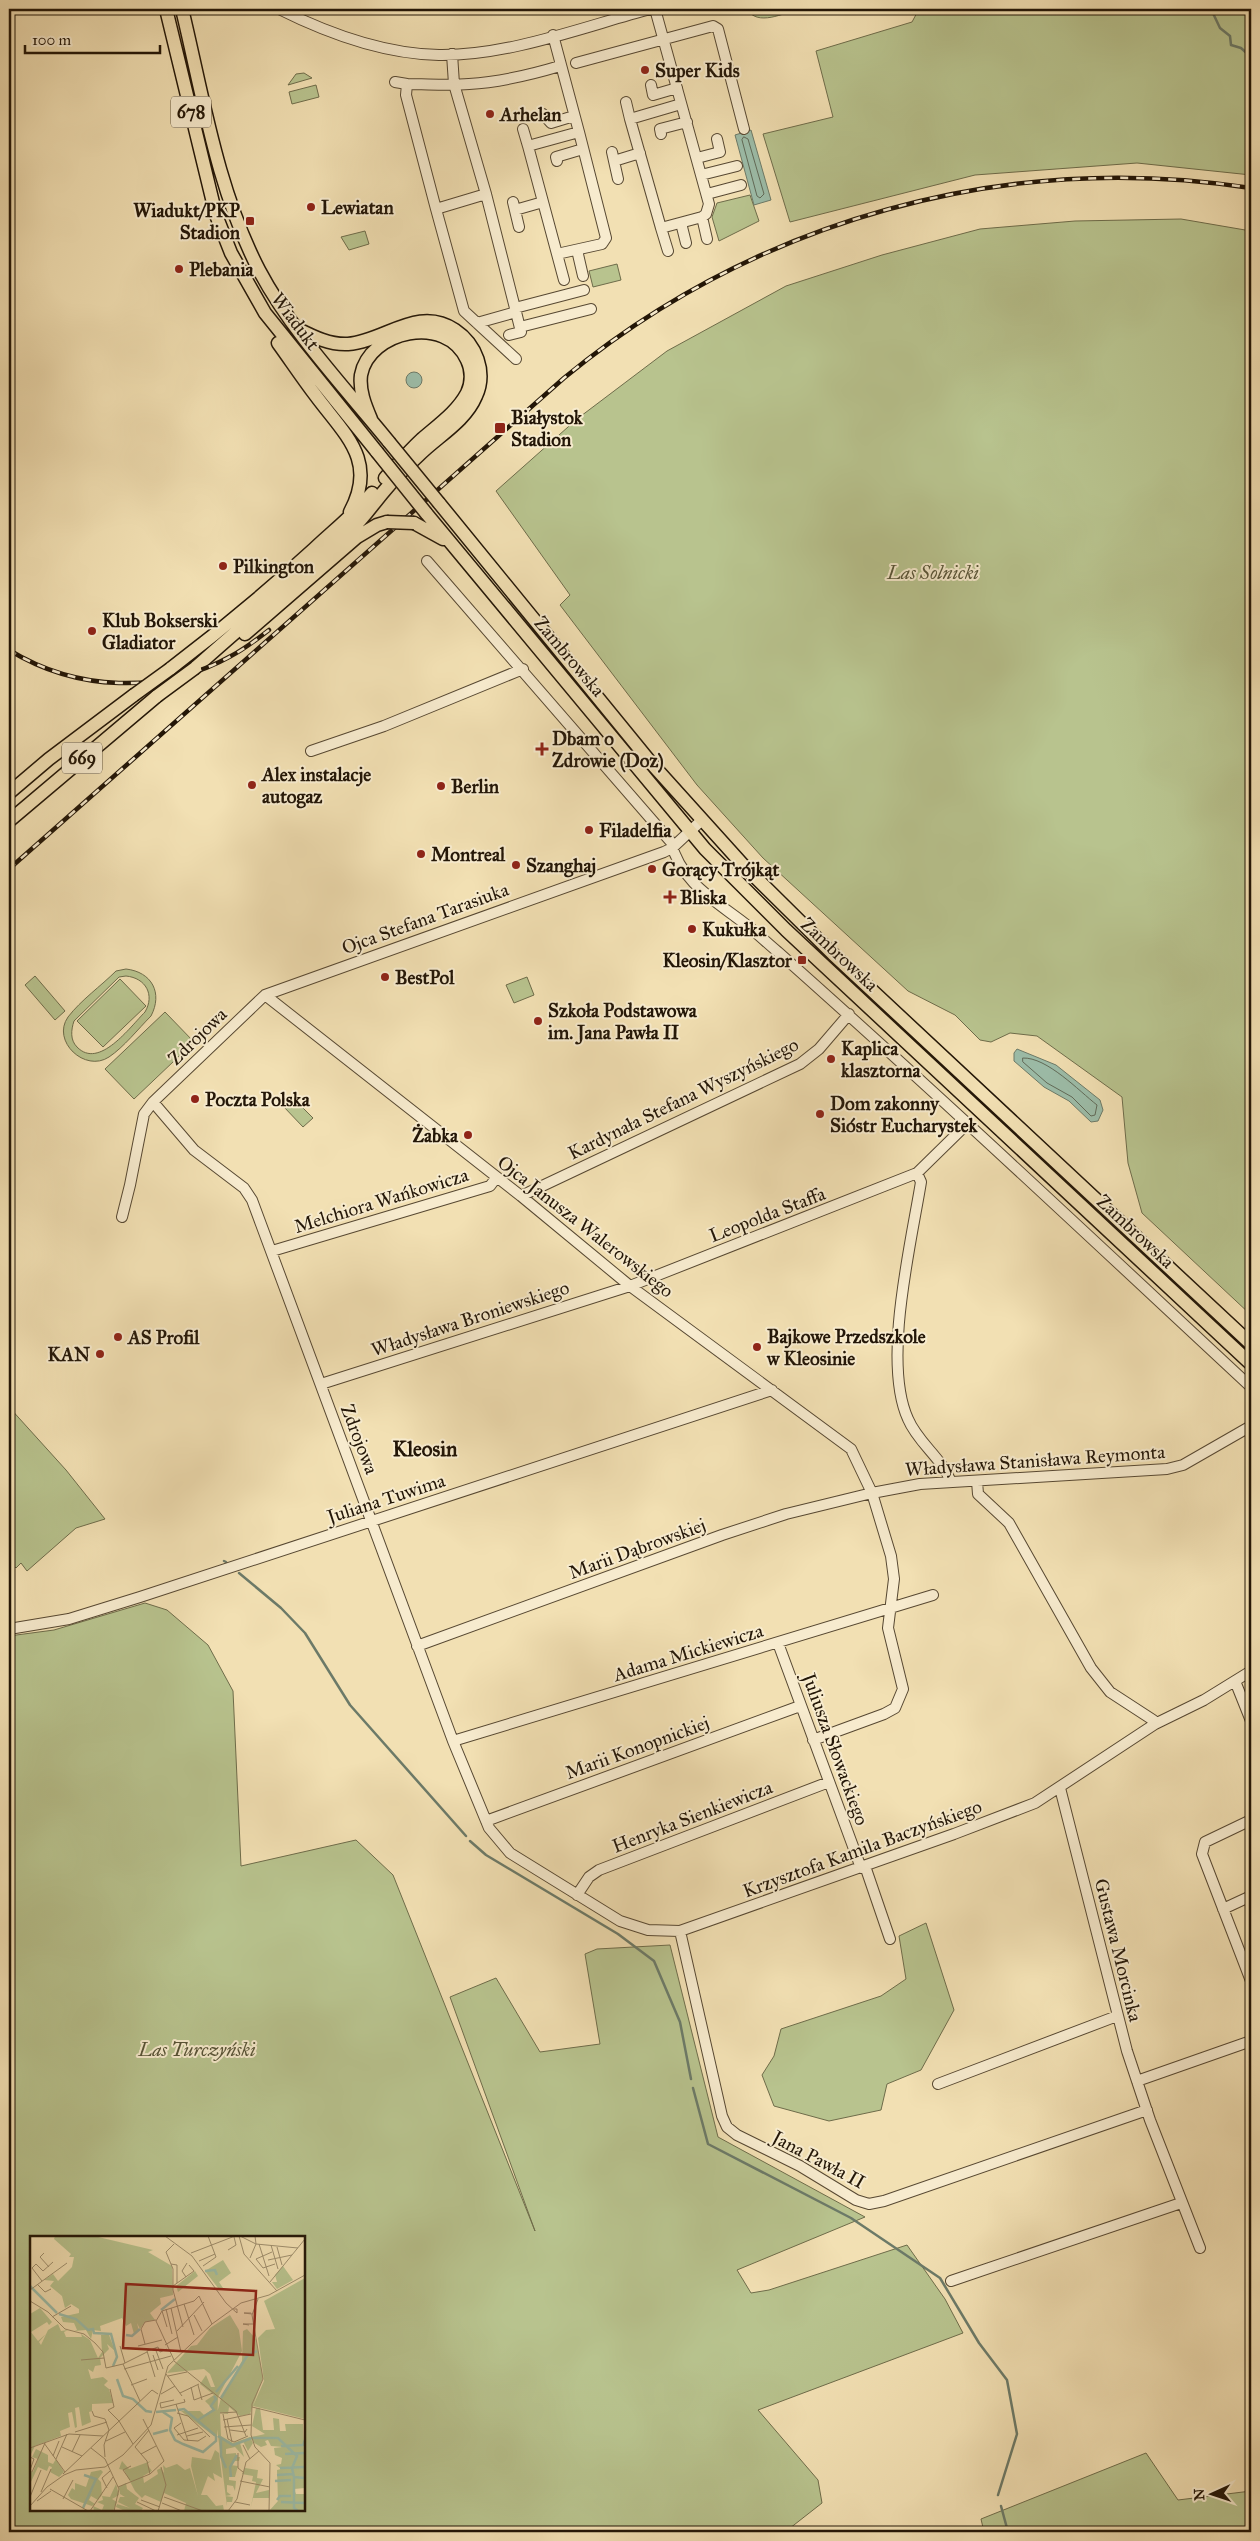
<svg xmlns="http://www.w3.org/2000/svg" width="1260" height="2541" font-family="'IM FELL Great Primer',serif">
	<rect width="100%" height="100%" fill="#f2e0b3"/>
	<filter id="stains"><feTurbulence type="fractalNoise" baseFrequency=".004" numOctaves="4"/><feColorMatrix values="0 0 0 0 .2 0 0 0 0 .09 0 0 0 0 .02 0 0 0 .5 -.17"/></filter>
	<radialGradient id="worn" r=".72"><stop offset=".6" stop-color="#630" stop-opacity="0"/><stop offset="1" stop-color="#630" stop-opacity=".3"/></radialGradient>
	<!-- green -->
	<path fill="#b8c38e" stroke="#6e6c4a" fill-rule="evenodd" d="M747,9H799C784,13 757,27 747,9Z
		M919,9H1251V175L1137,163L975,175L790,222L763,134L833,117L816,51L912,22Z
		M304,73L312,78L288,85L296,74Z
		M316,85L319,97L292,104L289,92Z
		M750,195L759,221L719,241L712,217L717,203Z
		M1181,219L1251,231V1315L1142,1213L1128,1163L1122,1097L1037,1036L1010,1033L991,1042L980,1040L955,1015L908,991L763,858L697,785L560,605L570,595L496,491L577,419L667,351L786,286L882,255L980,229L1075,221Z
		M365,231L369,244L349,250L341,237Z
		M617,264L621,280L593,287L589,271Z
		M126,969C152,972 163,993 151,1016C138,1029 124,1047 109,1057C85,1073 51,1041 68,1017C81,1000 101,986 116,971ZM126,976C146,978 155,995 145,1012C130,1027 99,1070 77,1047C70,1040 71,1030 74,1021L119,977Z
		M35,976L65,1011L55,1020L25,985Z
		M527,977L534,995L514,1003L506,985Z
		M120,979L146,1006L103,1047L77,1021Z
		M165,1012L194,1042L134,1099L105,1069Z
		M292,1097L313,1118L303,1127L283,1106Z
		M9,1407L66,1470L105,1519L76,1528L27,1571L21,1563L16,1568L11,1563L9,1564Z
		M145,1603L167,1610L208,1645L233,1691L241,1866L356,1840L393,1875L535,2231L450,1997L496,1978L540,2052L600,2044L585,1954L597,1949L670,1945L718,2137L865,2217L737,2270L751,2293L769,2290L907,2245L945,2299L963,2333L758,2410L818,2480L822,2503L785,2532H9V1636L54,1630ZM31,2237H304V2510H31Z
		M926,1923L954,2010L921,2070L887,2084L881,2110L829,2121L774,2106L762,2075L774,2056L781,2029L881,1996L906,1979L899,1936Z
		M1146,2453L1178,2500L1251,2491V2526L1238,2532H984L981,2519Z"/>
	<!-- water -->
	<path fill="#9cbda9" stroke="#6c7a68" d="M751,130L771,200L754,205L735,135Z
		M406 380a8 8 0 1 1 16 0a8 8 0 1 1-16 0Z
		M1017,1049L1056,1065L1100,1100L1103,1110L1098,1121L1091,1122L1069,1101L1044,1087L1014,1061V1053Z"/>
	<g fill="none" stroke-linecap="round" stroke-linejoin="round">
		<!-- shore -->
		<path stroke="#606a58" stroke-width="1" d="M744,137L748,139L764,194L760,198L757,196L742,140Z
			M1023,1058C1047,1057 1079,1091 1097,1105L1095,1115L1091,1116L1072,1097L1047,1083L1023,1062Z"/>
		<!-- stream -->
		<path stroke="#6c7a68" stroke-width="2.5" d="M1211,9L1220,28L1230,36L1231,45L1241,48L1251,57
			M224,1561L226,1562
			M239,1573L281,1608L305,1633L350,1705L466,1836
			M470,1841L486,1855L618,1934L654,1961L680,2022L691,2079
			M693,2088L708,2144L851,2218L940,2278L979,2343L1007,2380L1017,2434L998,2495
			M1001,2506L1008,2532"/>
		<defs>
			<path id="minor" d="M279,9C327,33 384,54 439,55C508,56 583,27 650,9
				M655,9L709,204L706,214L702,217L661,228L630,119L681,104
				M553,35L579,132L528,146L564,280
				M452,54L454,84L486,194L436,209L406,95L407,84C428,84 449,86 469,84C501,82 530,75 560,66
				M576,63L713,26L718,29L744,129
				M395,82L407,84
				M651,85L653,95L677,88
				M626,102L630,119
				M543,114L551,123L574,116
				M523,129L528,146
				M661,134L660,129L687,122
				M612,152L618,179
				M697,158L720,152L717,139
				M557,161L556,157L583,149
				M614,161L640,153
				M701,175L737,166
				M707,194L741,185
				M513,202L519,227
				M436,209L464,311L516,359
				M515,210L543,202
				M702,217L707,239
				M681,223L686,243
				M661,228L668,251
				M577,250L583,276
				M557,254L602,244L606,238L579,132
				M515,308L584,290
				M477,323L516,312L486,194
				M520,327L591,309
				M509,335L521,332L516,312
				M427,561L671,842C680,881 714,900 744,923C756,932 767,943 778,952C938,1094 1094,1241 1251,1387
				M311,751L384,726L523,669
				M702,820L672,848L664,852L265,995L153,1102L194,1150L244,1188L252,1200L453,1741L489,1828L510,1853L620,1921L648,1930L680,1931L954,1834L1035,1803L1155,1724L1204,1700L1251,1671
				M265,995L521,1196L630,1286L851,1449L872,1493L891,1556L894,1579L888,1628L903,1689L895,1708L884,1714L813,1740
				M521,1196L800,1064L819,1049L849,1014
				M122,1217L130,1185L144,1114L153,1102
				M272,1251L490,1186L496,1178
				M321,1384L630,1286L917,1173
				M977,1481L978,1494L1009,1523L1091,1668L1110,1692L1153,1720L1155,1724
				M951,1482C942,1458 918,1443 908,1419C882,1362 911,1244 921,1182L917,1173L968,1123
				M9,1629L69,1619L140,1597L772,1390
				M778,1643L861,1868
				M417,1646L722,1535L786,1514L872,1493L920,1484L1167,1469L1183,1465L1251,1426
				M1235,1681L1251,1721
				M453,1741L933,1595
				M1060,1788L1127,2051L1150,2120L1200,2248
				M1251,1820L1205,1842L1202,1854L1251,1981
				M486,1821L800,1706
				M865,1866L890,1939
				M577,1895L589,1877L599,1870L829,1782
				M1223,1909L1251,1896
				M680,1931L722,2116L727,2127L737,2135L800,2166L856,2200L869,2204L884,2201L1147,2110
				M1137,2081L1251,2041
				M938,2084L1117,2016
				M951,2281L1181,2203"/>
			<path id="major" d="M166,9L216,215L231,253L265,313L377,452
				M182,9C203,96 217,189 259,270C291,331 346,389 389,442
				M278,343C291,361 303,379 316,396C345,435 378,461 350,512
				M371,419C365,405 359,390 361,375C369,331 446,313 467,360C472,370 472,383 467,393C457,412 438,425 422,439C409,451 397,465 385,478
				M439,503L652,764L744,866L833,954L1251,1344
				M426,513L705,849L786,930L1251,1364
				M414,523L443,539
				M245,634L357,537L377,525L387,522
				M195,668C246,622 300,578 351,530C364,518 373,504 385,490C395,478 407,466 419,455C438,436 465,422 476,396C487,372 476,344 455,330C418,305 385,341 348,344C330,345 314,337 298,329
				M170,669C220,631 268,591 314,549C334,530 355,514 372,493
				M9,793L49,759L134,695
				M9,821L157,696"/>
		</defs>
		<!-- minor casing -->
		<use href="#minor" stroke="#574832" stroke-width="12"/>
		<!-- major casing -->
		<use href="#major" stroke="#231607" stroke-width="15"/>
		<!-- minor -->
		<use href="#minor" stroke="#f7ebce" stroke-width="10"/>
		<!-- major -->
		<use href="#major" stroke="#f2e0b3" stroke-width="12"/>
		<defs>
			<path id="rail" d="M9,650C76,691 161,695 231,656C245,649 257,639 269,630
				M9,869L564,378C756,220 1005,150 1251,188"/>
		</defs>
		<!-- rail casing -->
		<use href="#rail" stroke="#231607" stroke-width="4.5"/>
		<!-- rail -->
		<use href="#rail" stroke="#f7ebce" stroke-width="2.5" stroke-dasharray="8" stroke-linecap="butt"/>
		<defs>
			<path id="major-bridge" d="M389,442L439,503
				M377,452L426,513
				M387,522L414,523
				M134,695L170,669
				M157,696L195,668"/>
		</defs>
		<!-- major-bridge casing -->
		<use href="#major-bridge" stroke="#231607" stroke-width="15" stroke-linecap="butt"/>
		<!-- major-bridge -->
		<use href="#major-bridge" stroke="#f2e0b3" stroke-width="12"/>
	</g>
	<!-- markers -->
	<g fill="#8f2418" stroke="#f7ebce" stroke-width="2">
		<circle cx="645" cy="70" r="5"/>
		<circle cx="490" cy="114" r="5"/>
		<circle cx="311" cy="207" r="5"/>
		<rect x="245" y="216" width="10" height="10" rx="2.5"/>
		<circle cx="179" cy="269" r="5"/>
		<rect x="494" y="422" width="12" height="12" rx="2.5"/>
		<circle cx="223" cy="566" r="5"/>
		<circle cx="92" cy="631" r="5"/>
		<path d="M539.5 741.5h5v5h5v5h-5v5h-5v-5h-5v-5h5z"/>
		<circle cx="252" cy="785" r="5"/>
		<circle cx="441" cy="786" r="5"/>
		<circle cx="589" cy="830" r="5"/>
		<circle cx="421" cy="854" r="5"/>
		<circle cx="516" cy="865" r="5"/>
		<circle cx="652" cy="869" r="5"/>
		<path d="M667.5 889.5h5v5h5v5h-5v5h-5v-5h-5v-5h5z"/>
		<circle cx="692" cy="929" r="5"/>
		<rect x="797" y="955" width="10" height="10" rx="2.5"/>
		<circle cx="385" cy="977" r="5"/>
		<circle cx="538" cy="1021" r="5"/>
		<circle cx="831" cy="1059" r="5"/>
		<circle cx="195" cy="1099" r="5"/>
		<circle cx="820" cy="1114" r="5"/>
		<circle cx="468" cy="1135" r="5"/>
		<circle cx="118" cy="1337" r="5"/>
		<circle cx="757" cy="1347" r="5"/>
		<circle cx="100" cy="1354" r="5"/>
	</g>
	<g text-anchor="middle" stroke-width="4" stroke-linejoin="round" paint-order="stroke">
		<!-- shield labels -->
		<g fill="#f7ebce" stroke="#635643" stroke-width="1">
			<rect x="171" y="96.5" width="40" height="31" rx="4"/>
			<rect x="62" y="742.5" width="40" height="31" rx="4"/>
		</g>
		<g font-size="18" font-weight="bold" fill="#231607">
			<text x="191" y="118">678</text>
			<text x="82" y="764">669</text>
		</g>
		<!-- poi labels -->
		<g font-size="19" font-weight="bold" fill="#231607" stroke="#f7ebce" text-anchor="start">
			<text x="655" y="77">Super Kids</text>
			<text x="500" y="121">Arhelan</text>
			<text x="321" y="214">Lewiatan</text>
			<text x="240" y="217" text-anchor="end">Wiadukt/PKP<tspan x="240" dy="22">Stadion</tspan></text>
			<text x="189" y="276">Plebania</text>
			<text x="511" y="424">Białystok<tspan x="511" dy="22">Stadion</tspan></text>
			<text x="233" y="573">Pilkington</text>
			<text x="102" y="627">Klub Bokserski<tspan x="102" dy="22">Gladiator</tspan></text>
			<text x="552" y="745">Dbam o<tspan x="552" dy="22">Zdrowie (Doz)</tspan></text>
			<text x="262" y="781">Alex instalacje<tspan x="262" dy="22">autogaz</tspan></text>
			<text x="451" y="793">Berlin</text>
			<text x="599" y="837">Filadelfia</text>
			<text x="431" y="861">Montreal</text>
			<text x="526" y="872">Szanghaj</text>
			<text x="662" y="876">Gorący Trójkąt</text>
			<text x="680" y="904">Bliska</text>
			<text x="702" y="936">Kukułka</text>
			<text x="792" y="967" text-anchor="end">Kleosin/Klasztor</text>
			<text x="395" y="984">BestPol</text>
			<text x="548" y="1017">Szkoła Podstawowa<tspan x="548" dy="22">im. Jana Pawła II</tspan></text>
			<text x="841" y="1055">Kaplica<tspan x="841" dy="22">klasztorna</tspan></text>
			<text x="205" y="1106">Poczta Polska</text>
			<text x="830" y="1110">Dom zakonny<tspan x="830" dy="22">Sióstr Eucharystek</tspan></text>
			<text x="458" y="1142" text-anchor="end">Żabka</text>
			<text x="767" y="1343">Bajkowe Przedszkole<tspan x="767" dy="22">w Kleosinie</tspan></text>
			<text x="128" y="1344">AS Profil</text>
			<text x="90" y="1361" text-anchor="end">KAN</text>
		</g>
		<!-- street labels -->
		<g font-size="19" fill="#231607" stroke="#f7ebce">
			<text transform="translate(296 321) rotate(53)" y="7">Wiadukt</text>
			<text transform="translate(570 656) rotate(50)" y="7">Zambrowska</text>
			<text transform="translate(425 918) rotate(-20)" y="7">Ojca Stefana Tarasiuka</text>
			<text transform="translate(840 954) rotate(43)" y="7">Zambrowska</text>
			<text transform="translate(197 1036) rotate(-44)" y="7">Zdrojowa</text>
			<text transform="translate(683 1098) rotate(-26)" y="7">Kardynała Stefana Wyszyńskiego</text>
			<text transform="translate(381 1200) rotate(-17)" y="7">Melchiora Wańkowicza</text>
			<text transform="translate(767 1214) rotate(-21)" y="7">Leopolda Staffa</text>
			<text transform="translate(586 1226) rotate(38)" y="7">Ojca Janusza Walerowskiego</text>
			<text transform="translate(1136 1231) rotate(43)" y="7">Zambrowska</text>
			<text transform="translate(470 1318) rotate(-18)" y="7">Władysława Broniewskiego</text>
			<text transform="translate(360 1439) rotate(69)" y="7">Zdrojowa</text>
			<text transform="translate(1035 1460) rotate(-4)" y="7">Władysława Stanisława Reymonta</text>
			<text transform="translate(386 1498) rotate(-18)" y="7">Juliana Tuwima</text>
			<text transform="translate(637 1548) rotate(-20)" y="7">Marii Dąbrowskiej</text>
			<text transform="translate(688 1652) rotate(-17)" y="7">Adama Mickiewicza</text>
			<text transform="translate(637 1747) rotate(-20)" y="7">Marii Konopnickiej</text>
			<text transform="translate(836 1749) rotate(70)" y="7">Juliusza Słowackiego</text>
			<text transform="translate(692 1816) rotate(-21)" y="7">Henryka Sienkiewicza</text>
			<text transform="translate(862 1848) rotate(-20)" y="7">Krzysztofa Kamila Baczyńskiego</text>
			<text transform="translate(1119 1950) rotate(76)" y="7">Gustawa Morcinka</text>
			<text transform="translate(819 2159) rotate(28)" y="7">Jana Pawła II</text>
		</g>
		<!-- park labels -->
		<g font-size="19" font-style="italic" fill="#575336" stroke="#f7ebce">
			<text x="933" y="579">Las Solnicki</text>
			<text x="197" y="2056">Las Turczyński</text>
		</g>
		<!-- quarter labels -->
		<g font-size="21" font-weight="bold" fill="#231607" stroke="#f7ebce">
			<text x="425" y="1456">Kleosin</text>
		</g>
	</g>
	<!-- overview -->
	<g transform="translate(30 2236)">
		<rect width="275" height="275" fill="#f2e0b3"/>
		<path d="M25,0H64L123,14L118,16L142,30L143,59L130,62L131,68L120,77L125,84L115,86L110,93L107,87L109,95L104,98L101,87L96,90L92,82L70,90L71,95L63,94L61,103L56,94L44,95L47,94L44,87L33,86L31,81L49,77V73L41,68L35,72L32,60L20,50L24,45L14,44L23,38L28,45L42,31L44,21H39L41,18L24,3ZM193,24L201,37L189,46L193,52H188L175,35ZM253,30L263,44L247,53L242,46H247L245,39ZM165,35L168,40L148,56L146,50ZM275,42V183L223,170L234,145L228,102L236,94L245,93L234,65ZM10,72L22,86L19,89L17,86L1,96L8,105L16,98L9,106L11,109L18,94L28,88L31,95L38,94L34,96L36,101H52L51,98L60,104L68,122L72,116L71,99H79L85,115L77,108L79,113L70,122L71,129L65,130L63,136L58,133L61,143L73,141L78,145L74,149L79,153L83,167L62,168V175L59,176L61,186L52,190L49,171L45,172L47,191L45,192L42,176L38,177L40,191L30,195L31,200L5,210L0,220V78ZM200,79L209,94L212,115L188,161L187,200H184L151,175H170L174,179L183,173L182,168L180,170L175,165L184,159L170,148L176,139L181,151H185L180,138L174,133L137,137L161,110L167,109L180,92ZM217,93L226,103L233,142L220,178L210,180L199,171L198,178L190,177L191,200L203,207L220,201L223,207L218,215L213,205L210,207L214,221L205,211L196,213V218L206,217V221H210L209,225H203L200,229L208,230L205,241H199V244L206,245L205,255L203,250L197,249V256L201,259L195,260L203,261L202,266H196L197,270L187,192V177L191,162L212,125L213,95ZM226,172H230L233,194H244L243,182L249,183L250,195H256L255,188H273L275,252L264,253L266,258H275V275H239L248,265L247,234L251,233L246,229L251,228L252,222L245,219L244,212L253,211L241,210L238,204L235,205L237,209L231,211L223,206L222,201L235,198L222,190ZM6,213L18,219V226L23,228L26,223L34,236L29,241L20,236L22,231L19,230L17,235L8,231L0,248V235L3,236L8,223L2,221ZM185,214L189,217L192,242L183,237L185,245L178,240L171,259H177L186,270L193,269L194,275H154L156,267L134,257L131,266L115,259L112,262L105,255L94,234L89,233L92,225L99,233L121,225L117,228L122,235L113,240L114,247L128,238L127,234L131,232L134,237L133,229L136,232L147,228L155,234L160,232L168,260L161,230L162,221L181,224ZM215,232L228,234L227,242L233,243L226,257L239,254V262H223L220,275L226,246L222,245L223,240L212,238ZM71,234L73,236L68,243L71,246L72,259L68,264L61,260L59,264L65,268L62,270L41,263L38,259L42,252L45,254V247L56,251L61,236ZM96,247L97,253L109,262L105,268L113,272L111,275H95L86,271L87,268L100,272L88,266L90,261H95L90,258L89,251ZM86,248L89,259L82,263L87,266L83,275H64L63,270L72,274L74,269L67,266L73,264L72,260L80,261Z" fill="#b8c38e"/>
		<path fill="none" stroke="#9cbda9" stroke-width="2.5" d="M175,35L185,34L187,39M0,50L27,77M131,74L145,63M29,78L46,83L58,94L63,93L64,97L81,98L87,121L83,130M96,99L102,100L110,93M87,143L93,160L103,163L116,175L122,176M186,156L208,130M191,162L217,120L227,115M148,174L154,173L186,200M126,176L146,174M133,176L142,182L140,194L145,204L153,208L173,216L186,205V200M168,184L184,174L181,170L186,163L184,160M123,198L138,194M188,200L203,209L222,202H248L267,220L262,232L264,241L275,242M191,202V220L196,232M251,210L273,209L275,204M255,218L275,217M250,232L275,231M247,239L263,238M201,241L200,231L207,219M264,242V272L268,275M245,245L261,244M247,264L250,260H261M251,266L275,267M53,272L66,243L54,239"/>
		<path fill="none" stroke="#9f8f6e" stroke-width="1" d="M135,0L162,20L196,67L207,77V73H204M209,0L214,18L247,55M210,0L226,8L268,12M144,8L136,16L143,33V54L153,91M229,8L239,40M241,9L248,33M247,11L252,29M198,14L206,9L204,1M242,16L226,23L233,32L245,28M14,17L10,21L19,31M161,17L205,0M220,22L226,8L225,0M238,24L262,19M169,25L185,18M141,28L147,29V47M173,30L186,21L178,0M156,41L152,35L157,27M12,45L2,32L6,28L13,35L23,26M240,46L275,3M7,48L15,56L21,53M143,50L164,35L159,29M0,54L37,27M228,63L222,79L233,143L222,168L221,199L225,211L240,227L239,275M0,65L18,76L35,93L54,98L65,107L73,116L76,132L93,128L110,165M154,68L164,99M141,72L151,116M136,73L142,98M132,75L164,65L169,60L182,88M132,75L126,85L144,124M132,75L137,91M221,77H214L222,78M164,79L172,95M22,81L41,70M219,89L213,88H224M147,95L174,66M115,108L111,93L115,86L126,84M135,109L148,101M90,110L95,127M108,110L132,104M125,112L133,133M123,119L128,134M51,124L74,122M144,125L206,175L216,200M93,128L117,116M94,133L141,120M136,138L152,160M138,140L157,136M125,141L117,115L128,111L130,116L137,113M101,149L117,143M168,149L172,164M161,151L164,164L183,157M80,153L84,171L78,174L89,185M150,157L169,148M131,158L145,150M144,164L130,167L131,172L155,166L154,163M146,168L158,205M222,171L275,184M62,175L64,180L75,183L79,194M147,177L158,180L180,201M190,177L207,176M193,178L198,203L204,206L218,200M197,183L202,206M193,184L221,178M89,185L103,208M151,187L144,192L154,204L168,205L176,200M194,191L221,189M119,194L105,211L117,225L120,238M200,194L215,196L217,193M45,196L77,186M147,199L168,192M157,200L173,196M76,205L95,196M14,207L35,236M213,209L220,223M32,211L52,220M0,212L39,198L73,200M61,212L75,223L89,253L84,275M42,216L50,199M208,217V232L213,236M111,218L126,210M23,220L29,205M0,221L4,223L0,234M75,221L74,209L79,194M26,223L37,198M2,236L15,207M33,238L122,154L128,158M100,244L93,234L101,230M210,245L240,251M88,251L120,238L134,225L113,183M77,252L72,242L80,235M20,253L58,275M11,256L21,233M0,261L11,234M134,261L173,275M33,263L43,244M111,264L130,271M7,265L21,255M107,266L126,275M205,266L220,269M132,267L152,275M0,270L17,251L34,239L46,234L75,231L93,219L121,189L138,130L182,88L211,67L239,59L275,39M60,275L83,241M128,275L136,249L131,231M198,275L207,263L216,226L229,215"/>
		<path fill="#8f2418" fill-opacity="0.15" stroke="#8f2418" stroke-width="2.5" d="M96,48L226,55L223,119L93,112Z"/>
		<rect width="275" height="275" fill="none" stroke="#231607" stroke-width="2.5"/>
	</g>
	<!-- margin -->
	<rect width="1260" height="2541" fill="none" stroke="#f2e0b3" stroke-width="30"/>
	<rect x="10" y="10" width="1240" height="2521" fill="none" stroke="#231607" stroke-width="2.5"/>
	<rect x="15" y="15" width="1230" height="2511" fill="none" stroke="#231607"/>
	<!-- north arrow -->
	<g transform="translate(1212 2494) rotate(267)" stroke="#f7ebce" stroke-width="4" paint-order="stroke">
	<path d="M0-4L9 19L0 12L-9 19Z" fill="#231607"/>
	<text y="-8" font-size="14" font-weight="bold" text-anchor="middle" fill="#231607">N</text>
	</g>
	<!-- scale -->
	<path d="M25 45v8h135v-8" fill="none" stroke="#231607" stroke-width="2.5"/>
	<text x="32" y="45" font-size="15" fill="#231607" stroke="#f7ebce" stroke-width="4" paint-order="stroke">100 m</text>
	<rect width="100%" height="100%" filter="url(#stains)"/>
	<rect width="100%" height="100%" fill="url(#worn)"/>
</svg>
